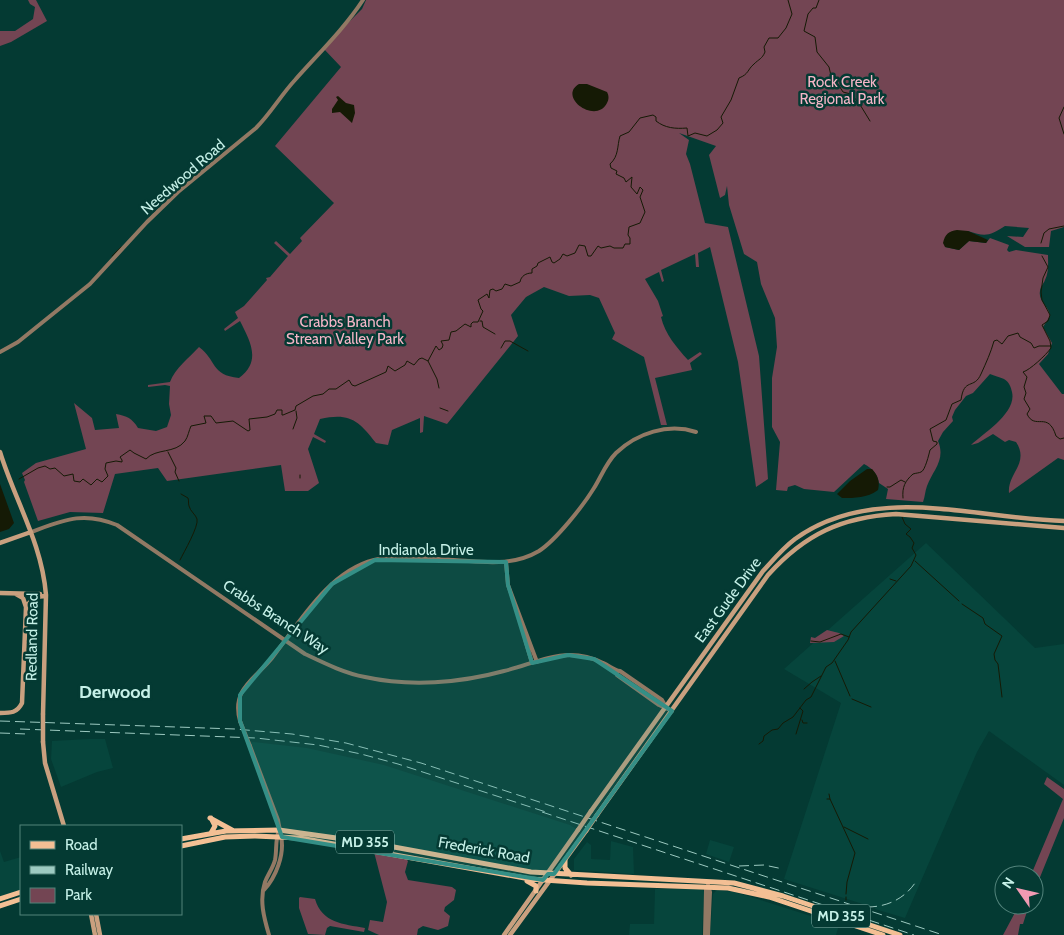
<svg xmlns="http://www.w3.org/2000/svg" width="1064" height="935" font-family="Cabin,sans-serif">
	<rect width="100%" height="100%" fill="#043a33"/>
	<!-- built -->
	<path fill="#06453c" d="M926,543L1035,648L1064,644V785L989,731L977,752L905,918L875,909L874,906H869L784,879L841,703L784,669Z
		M89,739H105L113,768L97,772L61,787L51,759L52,741Z
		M253,742L307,748L384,765L570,825L578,830L548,874L279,830L278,820L249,743Z
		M710,840L734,847L729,862L706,854Z
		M611,841L633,847L634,874L574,870V859L587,842L591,845V859L610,860Z
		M0,851L4,862L21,857V892L0,899Z
		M655,889H702L704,891L702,935H629L630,924H654Z
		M717,890L734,892L748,896L839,925L836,935H710L713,894Z"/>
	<!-- green -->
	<path fill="#734553" d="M28,0H36L47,21L11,42L0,46V31H15L33,19L35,7L30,4Z
		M366,0H1064V227L1051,231L1049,247H1025L1007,236L1023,237L1029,228L1005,226C990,236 985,237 968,231L945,247L959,250L969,241L986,243L990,238L1009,245L1007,250L1009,252L1016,250L1048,255C1048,263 1049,272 1045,280C1044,283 1040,287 1040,291C1038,302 1049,306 1050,316L1043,327L1052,343L1048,354L1039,364L1062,394H1064V460L1058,458L1009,493C1007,474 1030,463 1016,442L1009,440L1005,442L993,434L978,443L971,445C984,433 1017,413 1012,392C1011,387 1009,382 1004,379C1000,377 994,376 990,374L973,393L966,396L955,410L952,417L953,421L943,432L938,441C946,460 933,470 927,486C925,491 925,497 923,502L886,499L888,489L879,483C877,473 873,469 864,464L834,492L804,489L795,485L788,487L787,491L776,490L780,442L772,427V378L777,347L775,318L761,284L757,262L744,254L729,205L727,186L725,195L720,198L709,155L716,146L679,133L689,140L686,154L690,164L705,223L728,227L759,356L768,479L756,487L738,362L710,247L698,253L699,267H696L695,254L661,270L664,281L662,282L659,272L645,279L658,301L663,316L661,317C665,334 677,348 688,360L700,352L702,354L690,363L692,370L655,378L667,425H661L644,357L612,339L615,333L599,298L590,295L569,296L544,287L526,297L511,315L518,336L447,424L424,416L423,432L420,433V418L392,430L388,445L376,443C359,421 350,412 320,419L314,434L326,441L325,443L313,437L308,449L319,483L308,491H285L281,465L167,481L158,468L115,474L103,513L70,512L38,521L24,482L25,480L22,473L36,463L86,449L74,403L92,418L95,430L119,428L116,414C127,416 132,418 138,428L156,431L167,427L171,415L169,404L170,386L165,385L148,387V385L170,382C175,368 189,358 199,347C217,360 210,375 239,378C262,361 250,341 240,321L225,331L224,329L238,318L235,312L244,306L267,280L266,278L270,277L288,256L274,243L276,241L290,254L302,241L300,238L334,203L275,146L341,67L323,48L362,9Z
		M827,630L839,633L844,636L834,642L810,643L811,637L815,638Z
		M1047,777L1064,789V818L1034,892V875H1031L1063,799L1044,784Z
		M374,852L405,858L408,861L405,872L408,880L452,887L456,890L454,900L445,907L444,911L450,916L448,926L438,930L423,926L418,929L417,935H379L368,930L370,920L383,922L387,902Z
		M300,897L315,899C322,923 343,924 365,928L364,932L330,926L327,928L325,935L308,934L299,908V898Z
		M1019,905H1029L1023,924H1020L1018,935H1003Z"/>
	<!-- water -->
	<path fill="#151a05" d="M579,84H587L607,92C609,96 609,99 607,103C596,125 557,97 579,84Z
		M338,96L346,103L354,105L355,113L352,123L340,112L332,113V109L338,100L336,97Z
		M957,230L968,231L988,240L986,243L969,241L959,250L945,247L943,243C945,234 949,231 957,230Z
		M867,469H872C878,476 880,481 878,490C867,498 855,498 842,498L837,494L850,481Z
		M0,484L14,523L9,529L0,532Z"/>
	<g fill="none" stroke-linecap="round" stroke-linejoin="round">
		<!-- stream -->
		<path stroke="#151a05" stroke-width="1" d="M819,0L816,8H813L808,14L804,31L815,37L817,52L829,67L832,80L838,84L843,92L851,94L859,103L870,121
			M1064,107L1059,118L1064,134
			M1041,243L1044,233L1049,229L1064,226
			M112,256L121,247
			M1042,256L1048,267L1043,278L1041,292L1042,300L1050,315L1048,321L1042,325L1050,341L1051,348C1046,355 1030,370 1023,372L1027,377L1024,387L1026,393L1024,399L1030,409L1027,414C1035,431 1048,410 1056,436L1060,439L1064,438
			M480,321H482L483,327L495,334
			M501,348L505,341H510L528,351
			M428,361L437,379L439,388
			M440,408L448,411
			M293,429L297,418L296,411
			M168,452L176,468L175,472L179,481
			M300,475V478
			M19,479L38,468L45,466L50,469L55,468L64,476L73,474L74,481L80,482L83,479L91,485L97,479L102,482L108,476L105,469L106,463L116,461L122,462V460L120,457L130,450L134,453L146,459C156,448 175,454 185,441C188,437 189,430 191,426L206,423L204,416H211L216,423L233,421L248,431L250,430L249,419L267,417L275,414L277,410H282V415H283L295,410L296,406L313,396L323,394L329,389H336L349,380L352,385L355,386L386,372L388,366L395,371L405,365L407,361L414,365L419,359L422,358L428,361L436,346L439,350L442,348L443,345L441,341L449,340L451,332L456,331L465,324L471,327V324L473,322H478L483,311L481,309L478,300L487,294L489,298L490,290L493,289L496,291L502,289L505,284L511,286L520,282C521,276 526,273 532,273V269L537,266L538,263L550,257L552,262L554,263L560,259L563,254L567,256L575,253L579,245L585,246L588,256H591L598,246L601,248L610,246L614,248H623L625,244H630V238L628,235L629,227L640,223L645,212L640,197L643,190L640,187L637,194L631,187L632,177L626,182L624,178L616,174L617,171L611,168L610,164C619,156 617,146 620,136L629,132L640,118L653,115L656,117V121C665,128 675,129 687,128L688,136L695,133L707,136L717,130L723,123L721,117L731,100L739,78C749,74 747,70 754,64C759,59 762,59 765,52L764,47L769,38H778L786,28L792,14L788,0
			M887,487H890L901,480L905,482
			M903,498C902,487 905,481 913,474C916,473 919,473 921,472C925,471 929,454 930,450L937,444V442L933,441L930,429L946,420L952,404L961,400C964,377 974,390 981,374C986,363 991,352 994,341L997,340L1002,344L1008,336L1018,333L1020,337L1031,343L1034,348L1039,346H1051
			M180,560C184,552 199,526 197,519C196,515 190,511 189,506C188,503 189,501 188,498L181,494
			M915,561L959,601
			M890,579L896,581
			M962,604L983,618L985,624L1002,636L994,654L995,660L998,664L1002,697
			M811,641L820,642L841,634L849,637
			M835,661L850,696
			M804,689L812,682L821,676
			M852,699L871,707
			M802,720L803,723H807
			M796,734L803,711L800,708
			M759,744L763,741L764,736L772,730L778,729L783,723L793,717L806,700L811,697L826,667L832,663L848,640L851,632L911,566L916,555L912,548L914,543L910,537L906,534L911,529L905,524L902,517
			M829,794L830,799
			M827,799H830L855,853L847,882L846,894
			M844,827L868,839
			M846,897V900"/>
		<!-- tertiary -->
		<path stroke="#927964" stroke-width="4" d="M0,352L18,342L90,284L147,222L178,192L256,128C271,113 281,95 295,80C318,54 344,29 363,0
			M31,532C64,520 83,511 117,525L305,654C324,663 344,673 365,677C410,687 460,683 504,671C526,666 548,655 570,655C582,655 593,658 603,663C609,665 613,670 620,671L662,700L666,707
			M506,562L508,585L537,662
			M525,634V639L532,663
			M616,670L617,675L659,705L672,711
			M240,721C231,689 255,679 272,658C299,623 329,571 374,560C398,554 443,560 469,561C493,563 517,564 539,551C556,540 583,506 594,488C601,477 606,463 616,453C637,433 668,423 696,432
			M250,746L278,820C279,826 280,830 281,836C285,854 276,877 264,890
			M269,935C264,918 259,900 265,882C268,874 273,868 275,860C277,850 275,840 279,830
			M705,935L706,890L708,886
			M708,935L710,892L708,885"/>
		<!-- secondary -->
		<path stroke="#c9a07f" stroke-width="4.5" d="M0,452C15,501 42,543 46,595L43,714
			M0,543L31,532
			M0,593L40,594
			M16,594L23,598L26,607
			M0,713C11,713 17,713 22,703L26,607L34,597L46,596
			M43,742L45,763L64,826
			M591,811L763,571C773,560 783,548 795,539C875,482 975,519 1064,521
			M597,815L768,575C805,534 842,517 896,514L1064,528
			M91,914L95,935
			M96,914L100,935
			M504,935L578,830
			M510,935L586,831"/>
		<!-- primary -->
		<path stroke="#f3bf94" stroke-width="5" d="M210,818L232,830
			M211,818L215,826L211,833
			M181,839L226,831L279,830L372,843L531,872L734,883L783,896L900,935
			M181,846L225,837L255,836L300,838L530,879L587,883L728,888L769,897L883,935
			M565,860V868L571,875
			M527,881L536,886V891
			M0,899L21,892
			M0,906L21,899"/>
		<!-- rail -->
		<path stroke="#9dcac1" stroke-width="1" stroke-dasharray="10 5" stroke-linecap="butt" d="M0,721L235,729L292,734L346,743L421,763L943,935
			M20,729L256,738L318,745L361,754L398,764L549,813
			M0,733L27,734
			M542,812L914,935
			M739,866L764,865L783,869
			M867,907C888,907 906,898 917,880"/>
		<!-- tertiary-bridge -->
		<path stroke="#927964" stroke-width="4" d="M240,721L250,746"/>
		<!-- secondary-bridge -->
		<path stroke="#c9a07f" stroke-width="4.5" d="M43,742V714
			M578,830L591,811
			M586,831L597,815"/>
	</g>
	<!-- marked area -->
	<path fill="#348f86" fill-opacity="0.2" stroke="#348f86" stroke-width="4" stroke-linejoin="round" d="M375,560L506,562L508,585L532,663L568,655L594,659L672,711L554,874H548L543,880L282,837L240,721V695L332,584Z"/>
	<g text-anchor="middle" stroke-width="5" stroke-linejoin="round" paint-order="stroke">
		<!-- shield labels -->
		<g fill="#043a33" stroke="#8cbab2" stroke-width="1">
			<rect x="336" y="830.5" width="58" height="23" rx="4"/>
			<rect x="812" y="904.5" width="58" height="23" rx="4"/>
		</g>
		<g font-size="14" font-weight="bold" fill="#c6f1e8">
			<text x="365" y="847">MD 355</text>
			<text x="841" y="921">MD 355</text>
		</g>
		<!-- park labels -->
		<g font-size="15" fill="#f5b5c7" stroke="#043a33">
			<text x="842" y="87">Rock Creek<tspan x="842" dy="17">Regional Park</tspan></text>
			<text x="345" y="327">Crabbs Branch<tspan x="345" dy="17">Stream Valley Park</tspan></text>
		</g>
		<!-- street labels -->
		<g font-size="15" fill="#c6f1e8" stroke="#043a33">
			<text transform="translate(183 177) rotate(-41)" y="5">Needwood Road</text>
			<text x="426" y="555">Indianola Drive</text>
			<text transform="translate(728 600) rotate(-54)" y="5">East Gude Drive</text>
			<text transform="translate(276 617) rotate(33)" y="5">Crabbs Branch Way</text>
			<text transform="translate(32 637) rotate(-89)" y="5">Redland Road</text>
			<text transform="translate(484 850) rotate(10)" y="5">Frederick Road</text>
		</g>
		<!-- quarter labels -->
		<g font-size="18" font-weight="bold" fill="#c6f1e8" stroke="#043a33">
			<text x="115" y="698">Derwood</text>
		</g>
	</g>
	<!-- legend -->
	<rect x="20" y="825" width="162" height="90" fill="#043a33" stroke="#52837b"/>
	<rect x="30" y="841" width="25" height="8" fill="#f3bf94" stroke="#52837b"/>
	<text x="65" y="850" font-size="15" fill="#c6f1e8">Road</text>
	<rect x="30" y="866" width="25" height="8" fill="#9dcac1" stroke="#52837b"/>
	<text x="65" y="875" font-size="15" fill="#c6f1e8">Railway</text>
	<rect x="30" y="888" width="25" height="15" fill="#734553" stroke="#52837b"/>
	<text x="65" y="900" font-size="15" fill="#c6f1e8">Park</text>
	<!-- north arrow -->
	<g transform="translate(1019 890) rotate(304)"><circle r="24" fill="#043a33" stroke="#52837b"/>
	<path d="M0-4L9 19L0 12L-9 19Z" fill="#f19ab3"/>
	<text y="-8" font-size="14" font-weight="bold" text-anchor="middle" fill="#c6f1e8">N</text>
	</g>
</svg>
